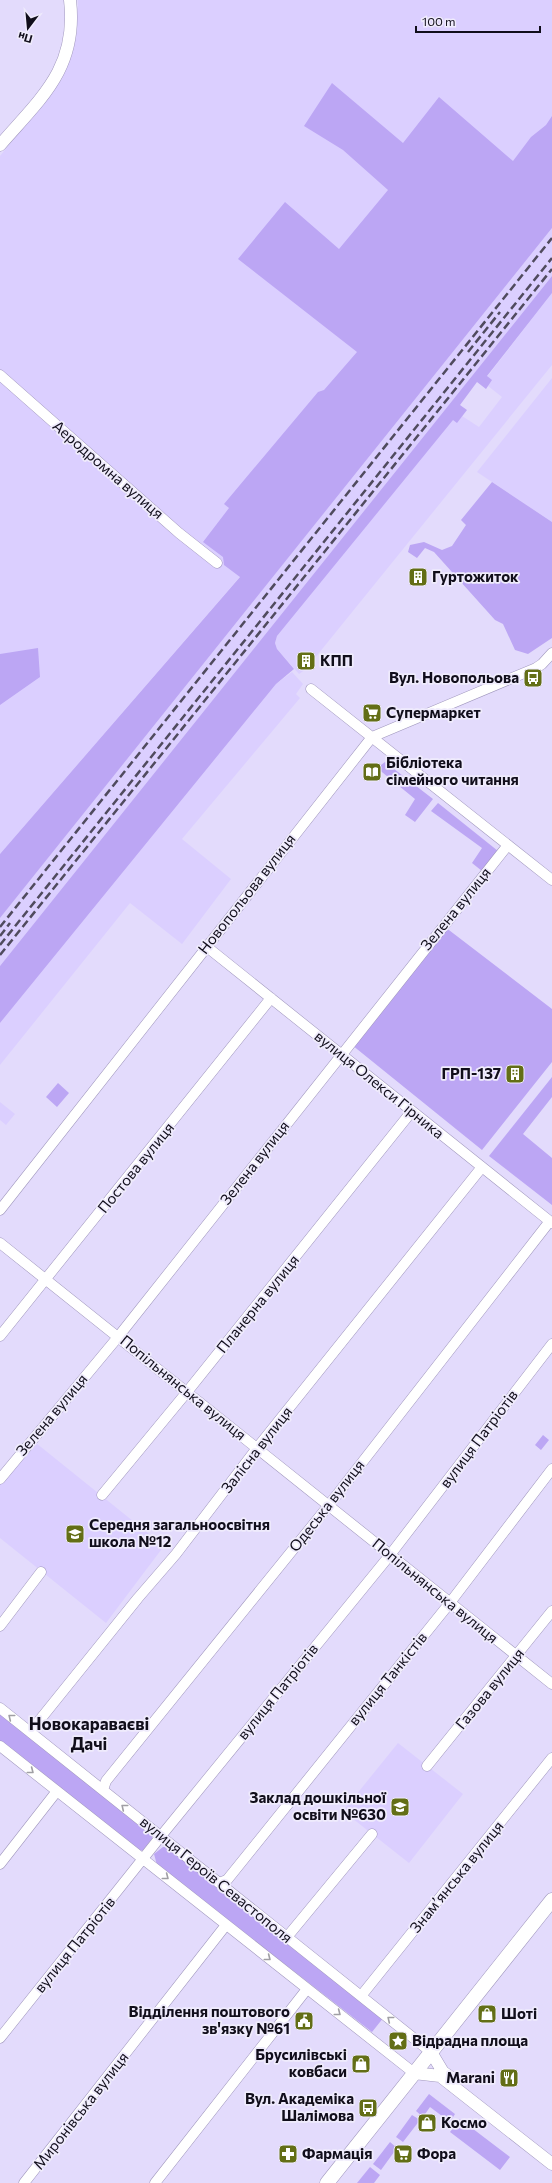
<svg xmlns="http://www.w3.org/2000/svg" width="552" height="2183" font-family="Commissioner,sans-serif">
	<rect width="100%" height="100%" fill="#e3dbfc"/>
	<!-- built -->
	<path fill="#dbcfff" d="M78,0H552V195L237,580L0,854V156L62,79L72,55L77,33Z
		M552,228V276L0,966V918Z
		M552,293V365L306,669L299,674L277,649L275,643L277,636L453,419L457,422L462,416L479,427L502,397L488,386L491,380L487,377Z
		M552,378V522L477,472Z
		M292,672L303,684L296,694L300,698L182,839L231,879L182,944L130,903L0,1065V1023L276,684Z
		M0,1102L15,1114L6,1125L0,1120Z
		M31,1439L164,1546L106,1623L0,1538V1479Z
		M398,1743L463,1794L409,1863L343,1811Z"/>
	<!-- green -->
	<path fill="#bca6f4" d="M332,83L403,143L439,97L513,161L531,137L546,125L552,116V228L0,918V854L240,577L224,565L223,557L203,542L229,508L224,504L318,392L324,390L357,352L238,259L285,202L339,249L388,190L343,150L304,126Z
		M552,276V293L487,376L492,380L486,389L477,382L460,405L467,410L457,423L453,420L277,636L275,643L277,649L294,669L276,684L0,1023V966Z
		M492,482L552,522V638L528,654L515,650L503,624L495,620L434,552L425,548L417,558L408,552L410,545L424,542L442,550L452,546L466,525L461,520Z
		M38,648L40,677L0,705V654Z
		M385,762L433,799L415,822L405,815L415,799L377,768Z
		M438,803L498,851L482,871L472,863L482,848L431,811Z
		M445,927L552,1009V1062L482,1150L352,1045Z
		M552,1077V1097L523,1134L552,1158V1205L489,1156Z
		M58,1083L69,1093L57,1107L46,1097Z
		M543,1435L549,1440L541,1450L535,1445Z
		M0,1713L152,1835V1839L143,1850L140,1851L0,1744Z
		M163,1847H167L384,2017L372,2032L157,1865L154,1854Z
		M429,2094L455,2114L450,2122L430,2107L423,2117L416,2111Z
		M412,2115L420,2120L403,2142L396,2137Z
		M460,2119L510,2157L500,2170L450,2132Z
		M390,2142L397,2148L381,2170L373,2164Z
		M370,2167L380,2175L374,2183H357Z"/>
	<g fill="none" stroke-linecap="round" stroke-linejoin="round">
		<defs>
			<path id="minor" d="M0,375L179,533L217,563
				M311,689L552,880
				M207,947L552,1223
				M0,1210L372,737L536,668L542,664L552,653
				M0,1243L552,1684
				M0,1336L271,998
				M0,1479L118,1337L508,845
				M102,1495L187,1392L412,1111
				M0,1626L41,1572
				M0,1708L431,2052
				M30,1732L138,1598L176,1554L257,1448L482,1167
				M0,1746L414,2073
				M427,1766L552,1611
				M103,1790L106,1781L329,1505L550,1221
				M0,1864L57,1791
				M219,1883L227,1880L449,1604L552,1469
				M287,1937L372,1834
				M361,1996L552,1758
				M0,2038L161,1836L390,1555L552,1344
				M24,2183L226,1925
				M155,2183L307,1989"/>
			<path id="tertiary" d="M0,145C41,98 78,68 70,0
				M431,2052L443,2072L453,2079
				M414,2073L440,2076L552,2164"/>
			<path id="secondary" d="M327,2183L552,1900"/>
		</defs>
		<!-- minor casing -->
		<use href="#minor" stroke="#a097bd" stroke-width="11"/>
		<!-- tertiary casing -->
		<use href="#tertiary" stroke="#a097bd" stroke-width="13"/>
		<!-- secondary casing -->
		<use href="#secondary" stroke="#a097bd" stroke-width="15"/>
		<!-- minor -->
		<use href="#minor" stroke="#fff" stroke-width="10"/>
		<!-- tertiary -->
		<use href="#tertiary" stroke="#fff" stroke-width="12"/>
		<!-- secondary -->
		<use href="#secondary" stroke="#fff" stroke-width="14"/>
		<!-- rail -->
		<path stroke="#504b5e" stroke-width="2.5" stroke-dasharray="8 4" stroke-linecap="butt" d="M468,352L500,312
			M0,927L552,238
			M0,936L10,923
			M0,945L552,258
			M0,955L552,269"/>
	</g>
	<!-- one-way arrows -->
	<defs><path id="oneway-chevron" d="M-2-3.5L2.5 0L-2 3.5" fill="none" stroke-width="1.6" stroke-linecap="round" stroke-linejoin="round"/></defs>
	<g stroke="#a09fa4">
		<use href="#oneway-chevron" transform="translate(11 1717) rotate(-141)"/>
		<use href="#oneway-chevron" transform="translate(31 1771) rotate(38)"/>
		<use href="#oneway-chevron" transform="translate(124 1807) rotate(-141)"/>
		<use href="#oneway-chevron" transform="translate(166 1877) rotate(38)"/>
		<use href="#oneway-chevron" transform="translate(268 1958) rotate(38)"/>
		<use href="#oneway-chevron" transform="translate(338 2013) rotate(38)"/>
		<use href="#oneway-chevron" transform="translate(390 2019) rotate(-141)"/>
	</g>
	<!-- icons -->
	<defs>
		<symbol id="building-square" viewBox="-11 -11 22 22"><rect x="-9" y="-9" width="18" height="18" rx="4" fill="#636e16" stroke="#efebfc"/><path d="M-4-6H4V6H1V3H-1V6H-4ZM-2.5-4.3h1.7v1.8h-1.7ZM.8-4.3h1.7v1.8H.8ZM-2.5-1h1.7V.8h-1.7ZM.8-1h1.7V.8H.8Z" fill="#fff"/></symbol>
		<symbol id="bus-square" viewBox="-11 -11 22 22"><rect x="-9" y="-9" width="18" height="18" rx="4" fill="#636e16" stroke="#efebfc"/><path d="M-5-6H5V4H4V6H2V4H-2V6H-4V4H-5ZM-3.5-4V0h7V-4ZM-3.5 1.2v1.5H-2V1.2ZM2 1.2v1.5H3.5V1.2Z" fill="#fff"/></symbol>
		<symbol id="supermarket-square" viewBox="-11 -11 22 22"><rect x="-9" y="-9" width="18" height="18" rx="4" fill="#636e16" stroke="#efebfc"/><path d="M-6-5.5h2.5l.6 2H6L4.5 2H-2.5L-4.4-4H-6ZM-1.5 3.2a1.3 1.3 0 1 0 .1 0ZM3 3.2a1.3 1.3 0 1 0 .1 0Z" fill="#fff"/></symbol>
		<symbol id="library-square" viewBox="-11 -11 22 22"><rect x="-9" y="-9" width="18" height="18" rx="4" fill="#636e16" stroke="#efebfc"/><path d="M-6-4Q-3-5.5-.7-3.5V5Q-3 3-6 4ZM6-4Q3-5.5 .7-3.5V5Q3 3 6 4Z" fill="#fff"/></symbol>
		<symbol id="school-square" viewBox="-11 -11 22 22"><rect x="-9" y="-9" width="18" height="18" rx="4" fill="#636e16" stroke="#efebfc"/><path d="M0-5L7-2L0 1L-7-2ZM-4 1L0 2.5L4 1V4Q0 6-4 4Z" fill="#fff"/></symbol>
		<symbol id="shop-square" viewBox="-11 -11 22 22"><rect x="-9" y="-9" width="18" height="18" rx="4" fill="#636e16" stroke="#efebfc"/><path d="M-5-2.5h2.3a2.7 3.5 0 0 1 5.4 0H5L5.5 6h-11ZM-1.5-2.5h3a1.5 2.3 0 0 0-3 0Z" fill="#fff"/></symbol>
		<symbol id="civic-square" viewBox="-11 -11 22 22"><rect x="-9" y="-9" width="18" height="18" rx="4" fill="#636e16" stroke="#efebfc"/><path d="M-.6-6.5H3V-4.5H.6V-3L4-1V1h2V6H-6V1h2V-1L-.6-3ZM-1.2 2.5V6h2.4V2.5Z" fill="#fff"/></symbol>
		<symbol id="sight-square" viewBox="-11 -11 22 22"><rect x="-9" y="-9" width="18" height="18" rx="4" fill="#636e16" stroke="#efebfc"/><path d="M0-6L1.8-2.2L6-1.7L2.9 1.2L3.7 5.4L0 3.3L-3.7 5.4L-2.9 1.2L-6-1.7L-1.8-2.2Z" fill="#fff"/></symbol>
		<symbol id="restaurant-square" viewBox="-11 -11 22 22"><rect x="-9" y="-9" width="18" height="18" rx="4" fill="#636e16" stroke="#efebfc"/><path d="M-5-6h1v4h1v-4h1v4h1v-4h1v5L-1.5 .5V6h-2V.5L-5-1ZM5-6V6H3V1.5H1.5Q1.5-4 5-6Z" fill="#fff"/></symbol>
		<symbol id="pharmacy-square" viewBox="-11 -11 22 22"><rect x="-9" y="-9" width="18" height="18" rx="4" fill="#636e16" stroke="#efebfc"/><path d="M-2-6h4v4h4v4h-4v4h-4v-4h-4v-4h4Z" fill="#fff"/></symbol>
	</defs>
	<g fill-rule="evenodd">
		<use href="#building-square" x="407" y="566" width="22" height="22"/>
		<use href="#building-square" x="295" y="650" width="22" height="22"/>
		<use href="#bus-square" x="522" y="667" width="22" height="22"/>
		<use href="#supermarket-square" x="361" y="702" width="22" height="22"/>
		<use href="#library-square" x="361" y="761" width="22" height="22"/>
		<use href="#building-square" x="504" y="1063" width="22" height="22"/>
		<use href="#school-square" x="64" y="1523" width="22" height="22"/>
		<use href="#school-square" x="389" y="1796" width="22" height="22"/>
		<use href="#shop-square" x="476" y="2003" width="22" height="22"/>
		<use href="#civic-square" x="293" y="2010" width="22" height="22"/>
		<use href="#sight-square" x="387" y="2030" width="22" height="22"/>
		<use href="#shop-square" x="350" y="2053" width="22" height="22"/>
		<use href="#restaurant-square" x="498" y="2067" width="22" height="22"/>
		<use href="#bus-square" x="357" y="2097" width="22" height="22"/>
		<use href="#shop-square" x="416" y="2112" width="22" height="22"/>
		<use href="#pharmacy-square" x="277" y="2143" width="22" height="22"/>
		<use href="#supermarket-square" x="392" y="2143" width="22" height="22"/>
	</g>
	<g text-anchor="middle" stroke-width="3.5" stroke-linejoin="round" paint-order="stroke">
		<!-- street labels -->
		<g font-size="15" fill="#110e1b" stroke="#efebfc">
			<text transform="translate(108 470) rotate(41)" y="5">Аеродромна вулиця</text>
			<text transform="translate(247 894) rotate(-52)" y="5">Новопольова вулиця</text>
			<text transform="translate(456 909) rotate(-51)" y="5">Зелена вулиця</text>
			<text transform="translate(379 1085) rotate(39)" y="5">вулиця Олекси Гірника</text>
			<text transform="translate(255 1163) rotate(-52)" y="5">Зелена вулиця</text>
			<text transform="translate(136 1168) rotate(-51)" y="5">Постова вулиця</text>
			<text transform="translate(258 1304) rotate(-51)" y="5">Планерна вулиця</text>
			<text transform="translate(183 1388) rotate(39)" y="5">Попільнянська вулиця</text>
			<text transform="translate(52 1415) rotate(-50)" y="5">Зелена вулиця</text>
			<text transform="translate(479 1439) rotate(-53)" y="5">вулиця Патріотів</text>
			<text transform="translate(257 1450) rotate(-52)" y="5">Залісна вулиця</text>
			<text transform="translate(327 1506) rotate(-52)" y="5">Одеська вулиця</text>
			<text transform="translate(435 1591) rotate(39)" y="5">Попільнянська вулиця</text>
			<text transform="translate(388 1679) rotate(-51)" y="5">вулиця Танкістів</text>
			<text transform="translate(490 1689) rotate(-51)" y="5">Газова вулиця</text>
			<text transform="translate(278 1692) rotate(-51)" y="5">вулиця Патріотів</text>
			<text transform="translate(457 1877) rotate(-51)" y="5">Знамʼянська вулиця</text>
			<text transform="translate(216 1880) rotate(39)" y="5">вулиця Героїв Севастополя</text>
			<text transform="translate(75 1945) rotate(-51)" y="5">вулиця Патріотів</text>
			<text transform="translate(81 2111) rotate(-52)" y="5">Миронівська вулиця</text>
		</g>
		<!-- poi labels -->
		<g font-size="15" font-weight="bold" fill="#110e1b" stroke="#efebfc" text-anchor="start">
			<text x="432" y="582">Гуртожиток</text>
			<text x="320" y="666">КПП</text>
			<text x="519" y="683" text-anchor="end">Вул. Новопольова</text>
			<text x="386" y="718">Супермаркет</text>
			<text x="386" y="768">Бібліотека<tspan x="386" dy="17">сімейного читання</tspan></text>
			<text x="501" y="1079" text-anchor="end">ГРП-137</text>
			<text x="89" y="1530">Середня загальноосвітня<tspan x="89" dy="17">школа №12</tspan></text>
			<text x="386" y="1803" text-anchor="end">Заклад дошкільної<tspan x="386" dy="17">освіти №630</tspan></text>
			<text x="290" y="2017" text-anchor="end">Відділення поштового<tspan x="290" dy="17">зв'язку №61</tspan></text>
			<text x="501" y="2019">Шоті</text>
			<text x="412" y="2046">Відрадна площа</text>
			<text x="347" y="2060" text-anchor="end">Брусилівські<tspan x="347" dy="17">ковбаси</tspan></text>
			<text x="495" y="2083" text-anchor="end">Marani</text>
			<text x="354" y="2104" text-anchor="end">Вул. Академіка<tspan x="354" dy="17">Шалімова</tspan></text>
			<text x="441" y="2128">Космо</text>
			<text x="302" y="2159">Фармація</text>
			<text x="417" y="2159">Фора</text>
		</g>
		<!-- quarter labels -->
		<g font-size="17" font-weight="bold" fill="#110e1b" stroke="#efebfc">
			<text x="89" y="1730">Новокараваєві<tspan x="89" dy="20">Дачі</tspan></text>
		</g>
	</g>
	<!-- north arrow -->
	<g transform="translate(28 28) rotate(196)" stroke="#efebfc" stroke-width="3" paint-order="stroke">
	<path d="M0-3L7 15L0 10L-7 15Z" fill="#110e1b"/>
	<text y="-6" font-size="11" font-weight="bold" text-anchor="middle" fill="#110e1b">Пн</text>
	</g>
	<!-- scale -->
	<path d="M416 26v6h124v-6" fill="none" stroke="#110e1b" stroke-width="2"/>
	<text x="422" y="26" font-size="12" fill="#110e1b" stroke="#efebfc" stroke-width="3" paint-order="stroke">100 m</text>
</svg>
